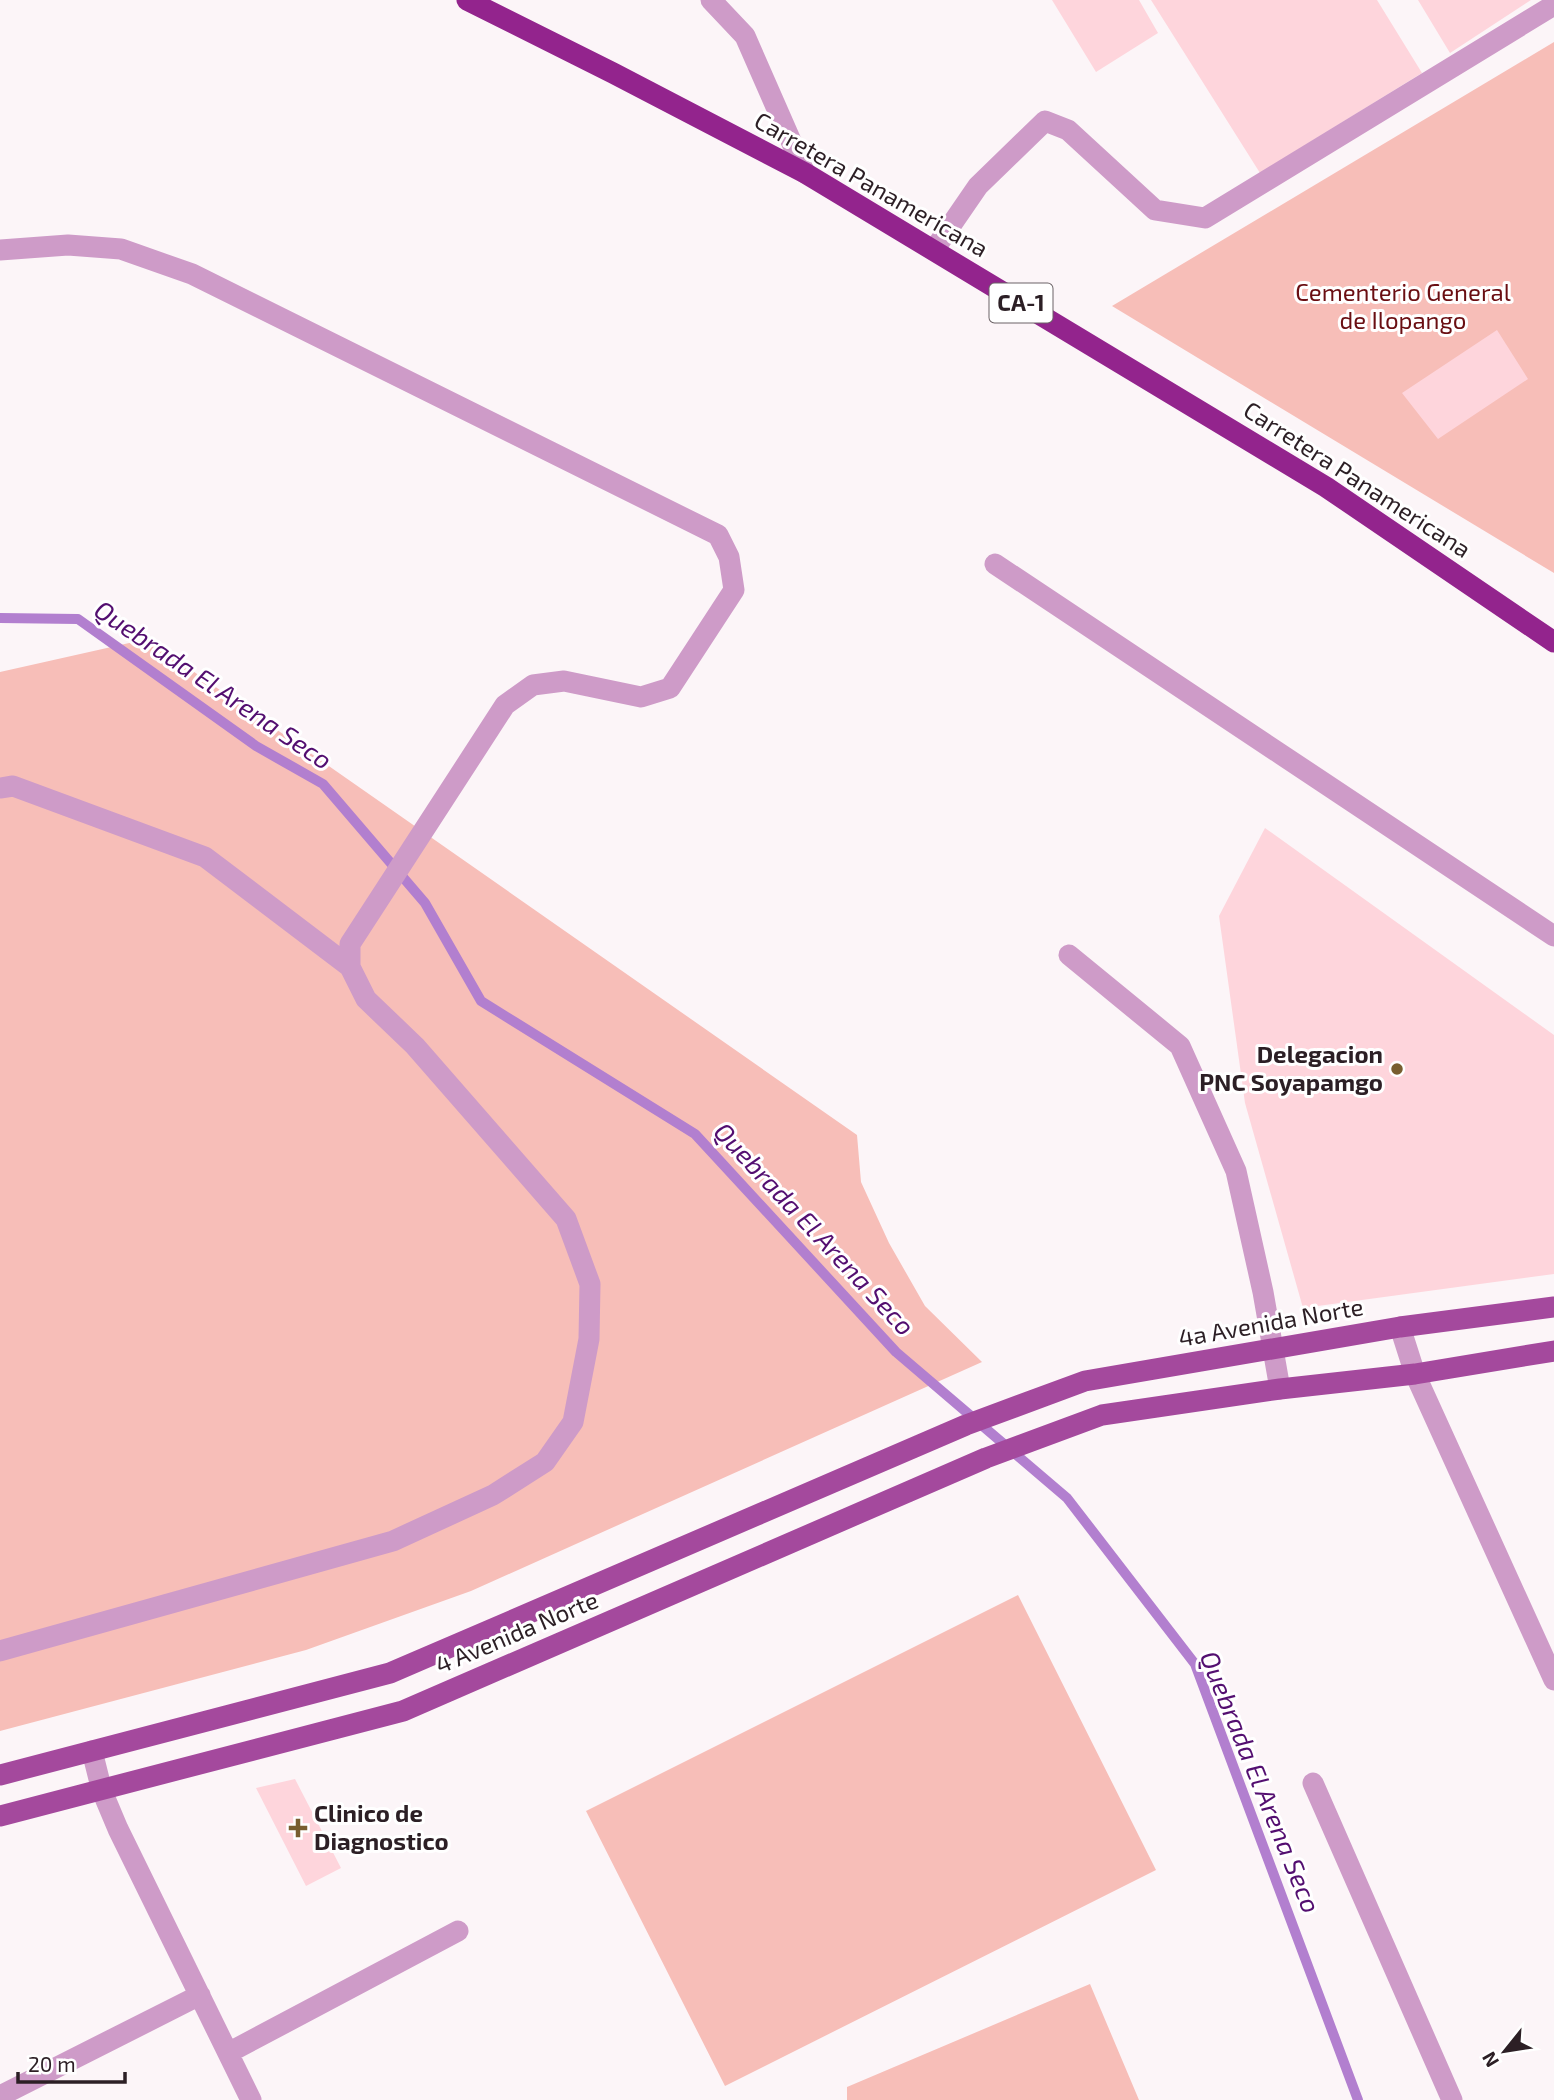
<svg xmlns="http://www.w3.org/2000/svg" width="1554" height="2100" viewBox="0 0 1554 2100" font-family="'Exo 2',sans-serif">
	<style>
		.green { fill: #f7beb8 }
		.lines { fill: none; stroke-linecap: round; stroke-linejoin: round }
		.stream { stroke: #b27fcf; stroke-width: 10 }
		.building { fill: #fed5dc }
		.minor { stroke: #ce9bc8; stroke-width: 21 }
		.major { stroke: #a4499d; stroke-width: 21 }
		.highway { stroke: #93248d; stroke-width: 21 }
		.poi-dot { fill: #785e2f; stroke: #fff; stroke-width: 2.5 }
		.labels { text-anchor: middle; stroke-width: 6; stroke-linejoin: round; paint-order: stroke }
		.shield { fill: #fff; stroke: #6b6266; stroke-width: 2 }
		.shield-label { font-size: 23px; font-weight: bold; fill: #2c1f25 }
		.street-label { font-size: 24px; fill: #2c1f25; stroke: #fff }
		.park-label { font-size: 24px; fill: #6a0e12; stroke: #fff }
		.poi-label { font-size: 24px; font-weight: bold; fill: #2c1f25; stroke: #fff; text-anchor: end }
		.water-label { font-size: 26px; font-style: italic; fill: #530e70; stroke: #fff }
	</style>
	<rect width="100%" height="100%" fill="#fcf5f8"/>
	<path class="green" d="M1554 42V573L1112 306Z
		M147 639 857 1135 861 1182 889 1243 925 1306 982 1362 471 1591 306 1650 0 1731V672Z
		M1018 1595 1156 1870 725 2086 586 1811Z
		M1090 1984 1139 2100H847V2087Z"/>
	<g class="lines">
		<path class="stream" d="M0 618 78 619 256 746 323 784 425 903 481 1001 695 1134 896 1352 1067 1498 1195 1664 1358 2100"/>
	</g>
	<path class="building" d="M1052 0H1139L1158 33 1096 72Z
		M1151 0H1377L1422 73 1260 173Z
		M1418 0H1531L1450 53Z
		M1497 330 1528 379 1438 439 1402 393Z
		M1265 828 1554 1035V1274L1303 1308 1245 1103 1219 916Z
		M295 1779 341 1868 306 1886 256 1788Z"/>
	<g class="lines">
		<path class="minor" d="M711 0 745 36 805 173
			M0 250 68 245 121 249 192 274 718 535 729 557 734 590 670 688 641 697 564 681 533 685 505 705 350 944V967
			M934 250 978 186 1045 121 1068 130 1155 210 1205 218 1554 5
			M995 564 1554 936
			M0 788 13 786 205 857 350 967 366 999 415 1046 566 1219 590 1284 589 1339 573 1422 545 1462 493 1495 393 1541 0 1651
			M1069 955 1180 1046 1236 1171 1263 1292 1280 1389
			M1400 1327 1415 1374 1554 1680
			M92 1751 102 1791 118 1829 251 2100
			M1313 1783 1452 2100
			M228 2053 458 1931
			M0 2096 200 1995"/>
		<path class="major" d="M0 1775 390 1673 966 1425 1085 1381 1400 1327 1554 1307
			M0 1816 403 1711 986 1458 1102 1415 1280 1389 1415 1374 1554 1351"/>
		<path class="highway" d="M467 0 613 73 805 173 1326 487 1554 642"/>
	</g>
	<g class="poi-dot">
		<circle cx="1397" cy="1069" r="7"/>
		<path d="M294.5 1817.5h7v7h7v7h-7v7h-7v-7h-7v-7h7z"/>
	</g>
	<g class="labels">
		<rect class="shield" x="989.5" y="283.5" width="63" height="39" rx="5"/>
		<g class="shield-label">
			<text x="1021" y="311">CA-1</text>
		</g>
		<g class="street-label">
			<text transform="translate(871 185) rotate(30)" y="8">Carretera Panamericana</text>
			<text transform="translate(1357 480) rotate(33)" y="8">Carretera Panamericana</text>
			<text transform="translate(1271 1323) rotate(-10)" y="8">4a Avenida Norte</text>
			<text transform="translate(517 1633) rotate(-23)" y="8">4 Avenida Norte</text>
		</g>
		<g class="park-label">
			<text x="1403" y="301">Cementerio General<tspan x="1403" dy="28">de Ilopango</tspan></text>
		</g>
		<g class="poi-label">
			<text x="1383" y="1063">Delegacion<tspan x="1383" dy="28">PNC Soyapamgo</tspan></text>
			<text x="314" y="1822" text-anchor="start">Clinico de<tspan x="314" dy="28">Diagnostico</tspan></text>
		</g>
		<g class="water-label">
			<text transform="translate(213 685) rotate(34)" y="9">Quebrada El Arena Seco</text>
			<text transform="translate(814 1229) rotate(47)" y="9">Quebrada El Arena Seco</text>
			<text transform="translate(1260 1782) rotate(68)" y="9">Quebrada El Arena Seco</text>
		</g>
	</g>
	<g transform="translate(1505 2051) rotate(240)" stroke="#ffffff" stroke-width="5" paint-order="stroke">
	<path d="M0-5L12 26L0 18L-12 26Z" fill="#2c1f25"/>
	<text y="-10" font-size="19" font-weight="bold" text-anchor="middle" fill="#2c1f25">N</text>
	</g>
	<path d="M18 2072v10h107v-10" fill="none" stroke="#2c1f25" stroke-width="3.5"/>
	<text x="28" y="2072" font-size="21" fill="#2c1f25" stroke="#ffffff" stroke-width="5" paint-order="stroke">20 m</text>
</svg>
